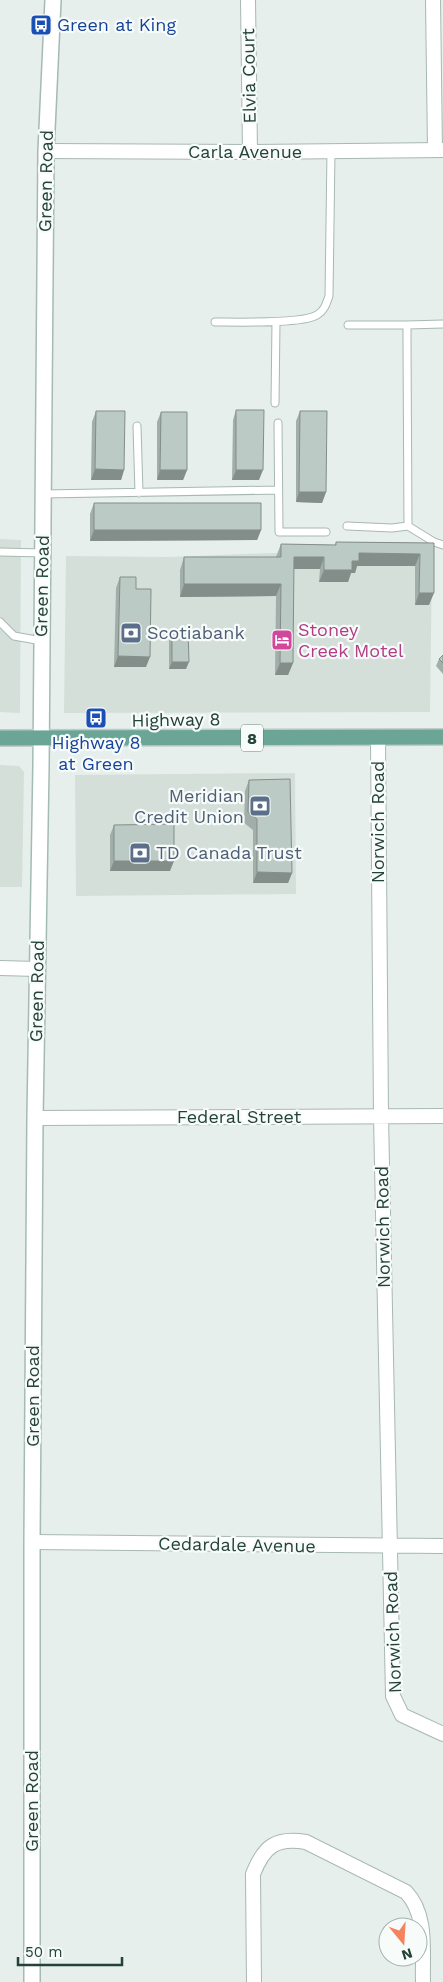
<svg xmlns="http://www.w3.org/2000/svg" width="443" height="1982" viewBox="0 0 443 1982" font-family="'Work Sans',sans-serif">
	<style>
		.built { fill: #d4dfda }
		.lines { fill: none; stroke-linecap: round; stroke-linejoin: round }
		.lane-casing { stroke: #a8b8b2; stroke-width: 9 }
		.street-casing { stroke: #a8b8b2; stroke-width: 16 }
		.secondary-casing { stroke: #a4bbb3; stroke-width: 18 }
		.primary-casing { stroke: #c2cac8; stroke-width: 18 }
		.lane { stroke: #fff; stroke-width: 7 }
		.street { stroke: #fff; stroke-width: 14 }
		.secondary { stroke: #fff; stroke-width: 15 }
		.primary { stroke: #6aa596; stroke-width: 15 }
		.wall { fill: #a1aea9 }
		.shaded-wall { fill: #838d89 }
		.building { fill: #bbcac4; stroke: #838d89 }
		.labels { text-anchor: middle; stroke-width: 4.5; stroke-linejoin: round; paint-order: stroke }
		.shield { fill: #f7fbf9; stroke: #637a73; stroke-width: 1 }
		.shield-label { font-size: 16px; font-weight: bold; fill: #24423a }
		.transit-label { font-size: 18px; fill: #164399; stroke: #f7fbf9; text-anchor: start }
		.street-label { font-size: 18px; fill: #24423a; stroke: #f7fbf9 }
		.hotel-label { font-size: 18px; fill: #b23c85; stroke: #f7fbf9; text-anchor: start }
		.service-label { font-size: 18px; fill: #4e5e75; stroke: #f7fbf9; text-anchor: start }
	</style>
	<rect width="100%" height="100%" fill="#e6efeb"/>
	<path class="built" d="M0 539 21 540 20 713 0 712Z
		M272 553 432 555 430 712 64 713 66 556 169 557Z
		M0 765 19 766 24 772 22 887H0Z
		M295 773 296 894 76 896 75 775Z"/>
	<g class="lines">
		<g class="lane-casing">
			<path id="lane" d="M215 322C235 322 303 324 317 315 325 310 326 304 329 296L331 151
				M443 324 407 325V343L408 526 434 542 443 545
				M348 325H407
				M275 403 276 322
				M278 423 279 532H326
				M137 426 139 493
				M43 494 278 490
				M347 526 392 528 408 526
				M0 552 43 553
				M0 622 14 636 42 641"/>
		</g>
		<g class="street-casing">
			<path id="street" d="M248 0 250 152
				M433 0 435 150
				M46 151 250 152 443 150
				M378 737 381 1116 393 1696 402 1715 443 1734
				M0 968 37 969
				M35 1118 443 1116
				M32 1542 443 1546
				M254 1982 253 1874C264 1846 276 1837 306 1842L406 1892C428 1915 422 1952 423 1982"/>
		</g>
		<g class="secondary-casing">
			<path id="secondary" d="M32 1982V1542L35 1118 41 766 46 151 53 0"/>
		</g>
		<g class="primary-casing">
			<path id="primary" d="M0 738 443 737"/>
		</g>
		<use href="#lane" class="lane"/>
		<use href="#street" class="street"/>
		<use href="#secondary" class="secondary"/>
		<use href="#primary" class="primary"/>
	</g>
	<path class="wall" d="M236 410 259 480H232L233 420Z
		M96 411 124 470 121 480H91L92 422Z
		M300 411 326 492 322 503 296 502V421Z
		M161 412 187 470 183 480H157V422Z
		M94 503 261 530 257 540 90 541V514Z
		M336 542 434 543 429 605H415V566H357L355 573H351L348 582H319L320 569H293V663L288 675H275L276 596 180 597V570L184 557H276L281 544 335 545Z
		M120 577 136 589 146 667H114L116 588Z
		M172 629 186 669H169V636Z
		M443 655V674L436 666 439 659Z
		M249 780 292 873 288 883H253V830L244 823 245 791Z
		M114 825 170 871H110V835Z"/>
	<path class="shaded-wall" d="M95 469 124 470 121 480H91Z
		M160 470H187L183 480H157Z
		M236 470H263L259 480H232Z
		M299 492H326L322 503 296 502Z
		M94 530H261L257 540 90 541Z
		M359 553 420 554 415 566H357L355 573H351L348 582H319L324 570 352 561Z
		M294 557H324L320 569H289Z
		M184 584H281L276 596 180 597Z
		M419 593H434L429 605H415Z
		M118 656 150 657 146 667H114Z
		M172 662H189L186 669H169Z
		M280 663H293L288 675H275Z
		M114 861H174L170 871H110Z
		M257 872 292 873 288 883H253Z"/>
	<path class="building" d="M236 410H264L263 470H236Z
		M96 411H125L124 470 95 469Z
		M300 411H327L326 492H299Z
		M161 412H187V470H160Z
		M94 503H261V530H94Z
		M336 542 434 543V593H419L420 554 359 553V561H352V570H324V557H294L293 663H280L281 584H184V557H281V544L336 545Z
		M120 577H136V589H151L150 657 118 656Z
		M172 629H188L189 662H172Z
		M443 655V663L439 659Z
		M290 779 292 873 257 872V819L248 812 249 780Z
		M174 824V861H114V825Z"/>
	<defs>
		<g id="bus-square" transform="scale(1.125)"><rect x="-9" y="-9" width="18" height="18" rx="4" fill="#1a4fb4" stroke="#f7fbf9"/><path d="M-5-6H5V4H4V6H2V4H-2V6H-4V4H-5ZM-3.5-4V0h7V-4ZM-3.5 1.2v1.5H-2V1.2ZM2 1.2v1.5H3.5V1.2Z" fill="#fff"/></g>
		<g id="bank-square" transform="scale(1.125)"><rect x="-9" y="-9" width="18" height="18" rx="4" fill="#5c6f8a" stroke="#f7fbf9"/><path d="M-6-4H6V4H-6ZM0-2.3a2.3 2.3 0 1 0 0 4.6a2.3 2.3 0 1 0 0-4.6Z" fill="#fff"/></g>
		<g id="hotel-square" transform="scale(1.125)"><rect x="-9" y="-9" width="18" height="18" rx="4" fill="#d1479c" stroke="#f7fbf9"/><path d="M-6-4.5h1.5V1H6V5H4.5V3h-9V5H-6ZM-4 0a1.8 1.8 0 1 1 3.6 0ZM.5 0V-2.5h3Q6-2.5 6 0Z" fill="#fff"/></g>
	</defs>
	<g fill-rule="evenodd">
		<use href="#bus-square" x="41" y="25"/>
		<use href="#bank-square" x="131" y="633"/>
		<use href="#hotel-square" x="282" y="640"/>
		<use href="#bus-square" x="96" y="718"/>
		<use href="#bank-square" x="260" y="806"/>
		<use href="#bank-square" x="140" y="853"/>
	</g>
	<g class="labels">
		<rect class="shield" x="241" y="724.5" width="22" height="27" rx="4"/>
		<g class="shield-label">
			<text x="252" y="744">8</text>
		</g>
		<g class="transit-label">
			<text x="57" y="31">Green at King</text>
			<text x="96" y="749" text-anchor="middle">Highway 8<tspan x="96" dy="21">at Green</tspan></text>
		</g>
		<g class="street-label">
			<text transform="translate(249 76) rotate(-91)" y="6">Elvia Court</text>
			<text x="245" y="158">Carla Avenue</text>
			<text transform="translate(46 181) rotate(-89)" y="6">Green Road</text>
			<text transform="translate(42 586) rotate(-89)" y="6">Green Road</text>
			<text transform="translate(176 720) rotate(-1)" y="6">Highway 8</text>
			<text transform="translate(378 822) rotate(-90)" y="6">Norwich Road</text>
			<text transform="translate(37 991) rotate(-89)" y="6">Green Road</text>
			<text x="239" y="1123">Federal Street</text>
			<text transform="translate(383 1227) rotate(-91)" y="6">Norwich Road</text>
			<text transform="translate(33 1396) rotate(-90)" y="6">Green Road</text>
			<text transform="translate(237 1545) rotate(1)" y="6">Cedardale Avenue</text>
			<text transform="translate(393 1632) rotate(-92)" y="6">Norwich Road</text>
			<text transform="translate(32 1801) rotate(-90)" y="6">Green Road</text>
		</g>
		<g class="hotel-label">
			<text x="298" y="636">Stoney<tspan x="298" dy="21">Creek Motel</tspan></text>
		</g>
		<g class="service-label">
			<text x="147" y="639">Scotiabank</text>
			<text x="244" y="802" text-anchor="end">Meridian<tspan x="244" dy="21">Credit Union</tspan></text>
			<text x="156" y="859">TD Canada Trust</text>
		</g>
	</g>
	<g transform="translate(403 1942) rotate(162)"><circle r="24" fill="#f7fbf9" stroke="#a3b1ad"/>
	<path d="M0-4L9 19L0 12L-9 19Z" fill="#f4845f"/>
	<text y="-8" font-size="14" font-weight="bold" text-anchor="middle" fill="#24423a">N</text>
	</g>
	<path d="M18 1957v8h104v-8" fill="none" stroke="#24423a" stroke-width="2.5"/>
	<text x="25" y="1957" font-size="15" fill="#24423a" stroke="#f7fbf9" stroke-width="4" paint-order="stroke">50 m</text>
</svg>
